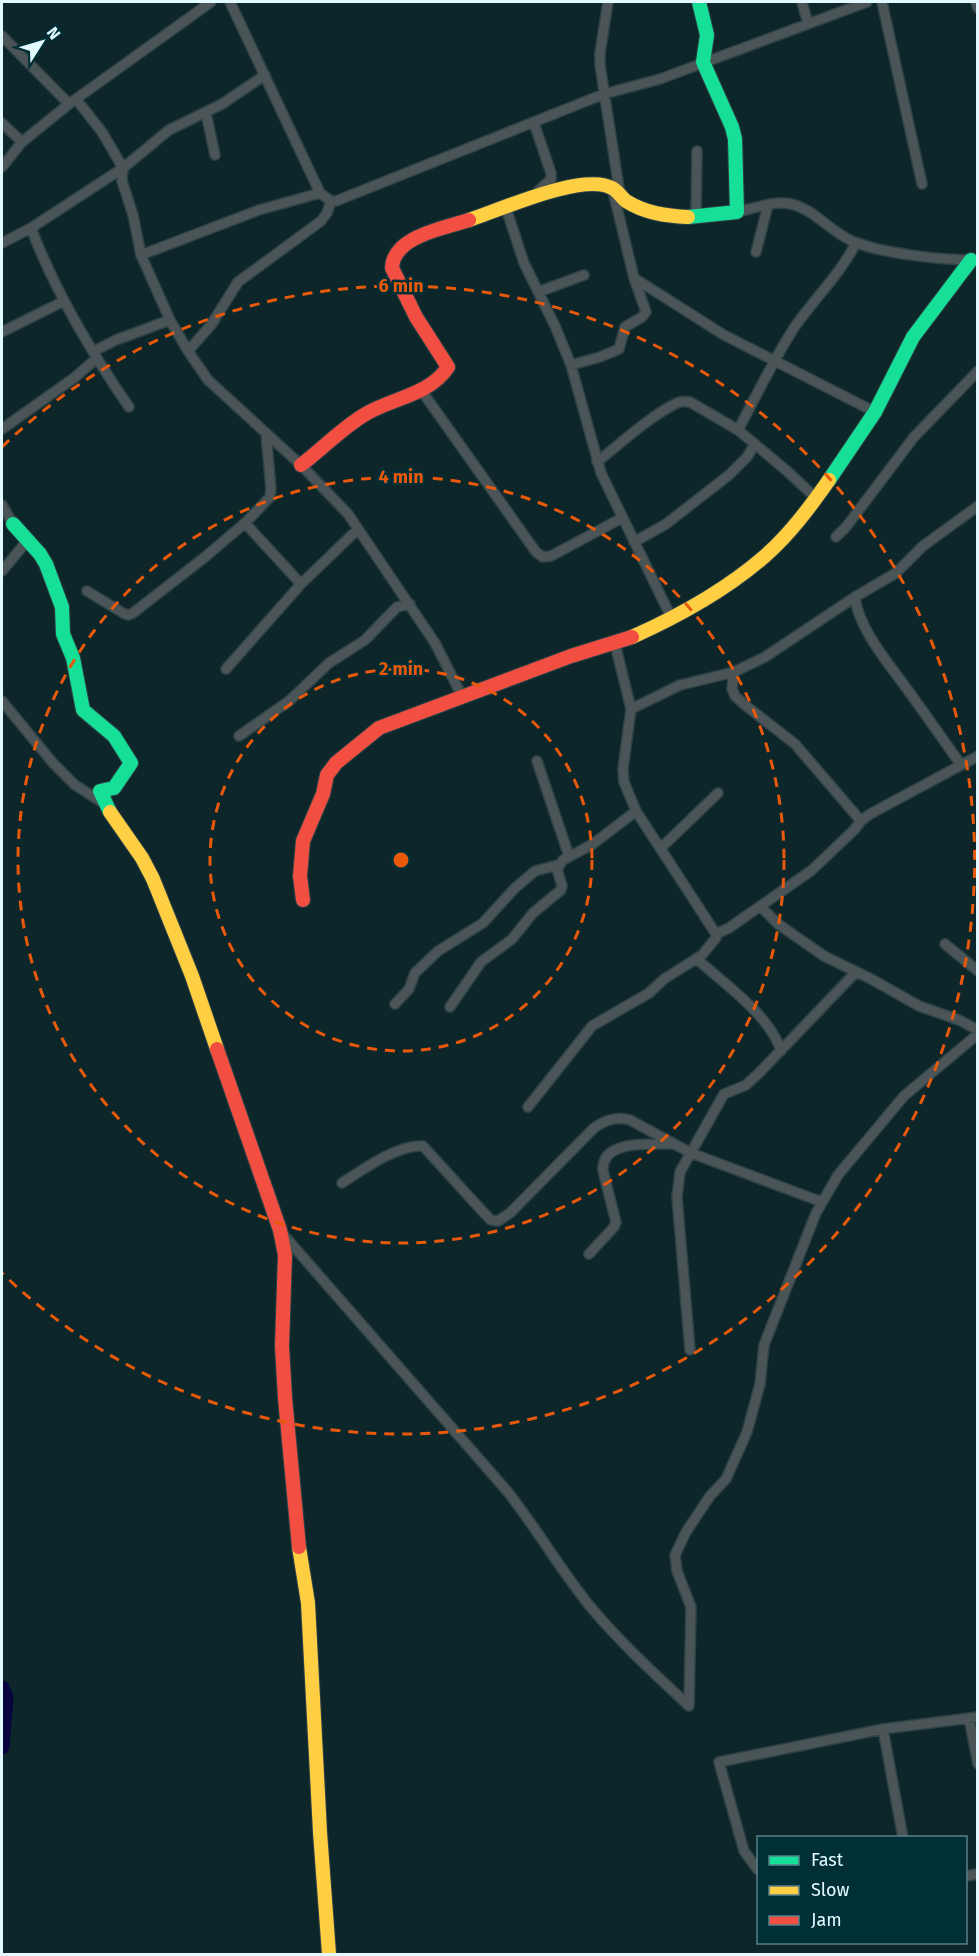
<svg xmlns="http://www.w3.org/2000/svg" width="979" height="1956" viewBox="0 0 979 1956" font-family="'Fira Sans',sans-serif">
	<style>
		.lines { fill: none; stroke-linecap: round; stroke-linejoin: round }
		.river { stroke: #080440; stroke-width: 15 }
		.street-casing { stroke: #2d4245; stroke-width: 12 }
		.fast-casing { stroke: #2d4245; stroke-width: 16 }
		.slow-casing { stroke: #2d4245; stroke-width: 16 }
		.jam-casing { stroke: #2d4245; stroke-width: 16 }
		.street { stroke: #4b5557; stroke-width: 9 }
		.fast { stroke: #16e098; stroke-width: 14 }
		.slow { stroke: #ffcf43; stroke-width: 14 }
		.jam { stroke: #f24e42; stroke-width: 14 }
		.ring { fill: none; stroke: #e8590c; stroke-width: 3; stroke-dasharray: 10 8 }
		.centre { fill: #e8590c; stroke: #002f37; stroke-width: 3 }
		.ring-label { font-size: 18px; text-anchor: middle; font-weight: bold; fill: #e8590c; stroke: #002f37; stroke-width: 5; stroke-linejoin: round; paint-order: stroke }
	</style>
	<rect width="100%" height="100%" fill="#0d262a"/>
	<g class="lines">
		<path class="river" d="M2 1688 6 1697 2 1747"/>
		<g class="street-casing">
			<path id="street" d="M230 2 320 193 331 201H336L604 94 660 79 867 2
				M608 2 600 53V65L620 195
				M802 2 808 24
				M882 2 922 184
				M976 2 978 8
				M2 36 69 104
				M76 99 102 132 123 168 122 181 133 215 141 255 170 320 188 351 208 380 301 465 348 514 435 643 463 698
				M206 113 215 155
				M2 123 22 142
				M2 167 22 142 69 104 211 2
				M534 195 551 179V173L534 123
				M506 208 524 263 555 326 571 365 601 473 672 619
				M737 212C776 203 789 194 822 221 833 229 844 239 857 243 887 254 942 260 975 260
				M696 216 697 151
				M31 228 123 168 169 130 222 104 265 75
				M2 243 31 228C55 291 91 352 129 407
				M756 252 768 205
				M141 255 259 210 320 193
				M634 278 724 335 875 412
				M538 292 584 275
				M2 332 64 301
				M94 351 116 340 170 320
				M188 351 211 325 238 282 321 221 327 213 331 201
				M571 365 600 357 619 349 625 327 642 317 646 312 634 278 613 191
				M421 390 536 552 543 557 551 556 622 518
				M2 429 74 378 97 358
				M738 430C757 395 774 358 796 325 816 297 840 274 856 243
				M597 462C621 443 650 416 677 403 681 401 685 401 690 402L738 430 787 471 816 498
				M2 505 13 524
				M245 523 301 584
				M836 537 846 527 914 437 978 371
				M634 542 666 524 729 475 747 457 755 444
				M2 571 28 540
				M87 591 123 613 128 615 133 613 205 557 245 523 270 497 271 489 266 434
				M855 597C858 628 889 664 907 689 925 714 943 739 961 765
				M226 669 301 584 358 529
				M734 672 732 689 735 696 745 705 795 744 861 821
				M2 701 53 763 75 785 105 804
				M631 709 680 685 734 672 765 657 855 597 896 573 923 546 978 506
				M239 736 289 701 329 663 365 640 397 607 410 604
				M537 761 569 856
				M661 848 718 793
				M760 906 778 924 824 956 873 980 919 1006 959 1020 978 1030
				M716 934 729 928 812 870 854 830 861 821 870 814 978 756
				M945 944 978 971
				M697 959C724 984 770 1015 781 1051
				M395 1004 409 989 415 973 438 951 483 923 515 888 535 871 558 865
				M450 1007 481 962 512 939 533 913 561 890 562 886 557 869 563 860 593 844 636 811 624 782 623 769 631 709 615 644
				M528 1107 592 1026 649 993 664 979 702 955 716 938V934L636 811
				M342 1183C362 1170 398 1144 423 1146L484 1213 491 1220 498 1221 510 1213 594 1128C605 1120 616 1116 630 1120L691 1153 822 1202
				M281 1232 507 1491C538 1530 562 1573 594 1611 623 1645 657 1676 689 1706
				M589 1254 614 1227 616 1222 603 1171C601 1138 653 1145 674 1144
				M690 1350 677 1197 680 1172 724 1094 746 1085 760 1072 856 972
				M689 1706 691 1607 677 1571 675 1555 686 1532 710 1496 726 1479 747 1432 760 1384 764 1345 816 1213 838 1175 904 1096 978 1034
				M969 1718 978 1764
				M883 1729 903 1838
				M758 1870 744 1851 719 1762 883 1729 978 1717
				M966 1876 978 1874"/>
		</g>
		<g class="fast-casing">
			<path id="fast" d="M688 217 737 212 735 139 732 127 703 62 707 35 699 2
				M829 480 875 412 913 337 971 260
				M13 524 40 554 46 564 62 607 63 634 73 658 83 710 114 736 131 763 114 788 100 791 110 812"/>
		</g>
		<g class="slow-casing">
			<path id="slow" d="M469 220C500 210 583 172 612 188 618 191 621 197 626 201 645 213 666 216 688 217
				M632 637C679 616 726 590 765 556 790 534 810 507 829 480
				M110 812 142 858 153 879 192 976 217 1049
				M299 1547 308 1603 320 1832 329 1954"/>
		</g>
		<g class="jam-casing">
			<path id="jam" d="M301 465C322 449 341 429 364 415 391 398 429 396 448 367L416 317 392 268C393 236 445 228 469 220
				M303 900 300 876 303 841 323 794 327 775 336 763 379 728 571 656 632 637
				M217 1049 280 1230 285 1255 282 1346 285 1398 299 1547"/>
		</g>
		<use href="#street" class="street"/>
		<use href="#fast" class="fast"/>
		<use href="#slow" class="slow"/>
		<use href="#jam" class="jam"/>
	</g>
	<g class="ring">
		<circle cx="401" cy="860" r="191"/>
		<circle cx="401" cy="860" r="383"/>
		<path d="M2 447A574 574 0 1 1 2 1273"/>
	</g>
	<circle cx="401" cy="860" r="9" class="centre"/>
	<g class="ring-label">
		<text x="401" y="292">6 min</text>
		<text x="401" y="483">4 min</text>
		<text x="401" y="675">2 min</text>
	</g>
	<rect width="979" height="1956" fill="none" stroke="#e2fafe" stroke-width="6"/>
	<rect x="757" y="1836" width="210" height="108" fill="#002f37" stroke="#5a8087" stroke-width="1.5"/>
	<rect x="769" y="1856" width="30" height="9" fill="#16e098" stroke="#5a8087" stroke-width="1.5"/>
	<text x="811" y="1866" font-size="18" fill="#e2fafe">Fast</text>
	<rect x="769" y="1886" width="30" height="9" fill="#ffcf43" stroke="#5a8087" stroke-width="1.5"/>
	<text x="811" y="1896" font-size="18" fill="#e2fafe">Slow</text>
	<rect x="769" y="1916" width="30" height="9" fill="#f24e42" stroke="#5a8087" stroke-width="1.5"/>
	<text x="811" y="1926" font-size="18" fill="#e2fafe">Jam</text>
	<g transform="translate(42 42) rotate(53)" stroke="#002f37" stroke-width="4.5" paint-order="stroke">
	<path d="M0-4.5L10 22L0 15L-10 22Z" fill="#e2fafe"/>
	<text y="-9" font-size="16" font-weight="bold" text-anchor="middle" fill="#e2fafe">N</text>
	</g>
</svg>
